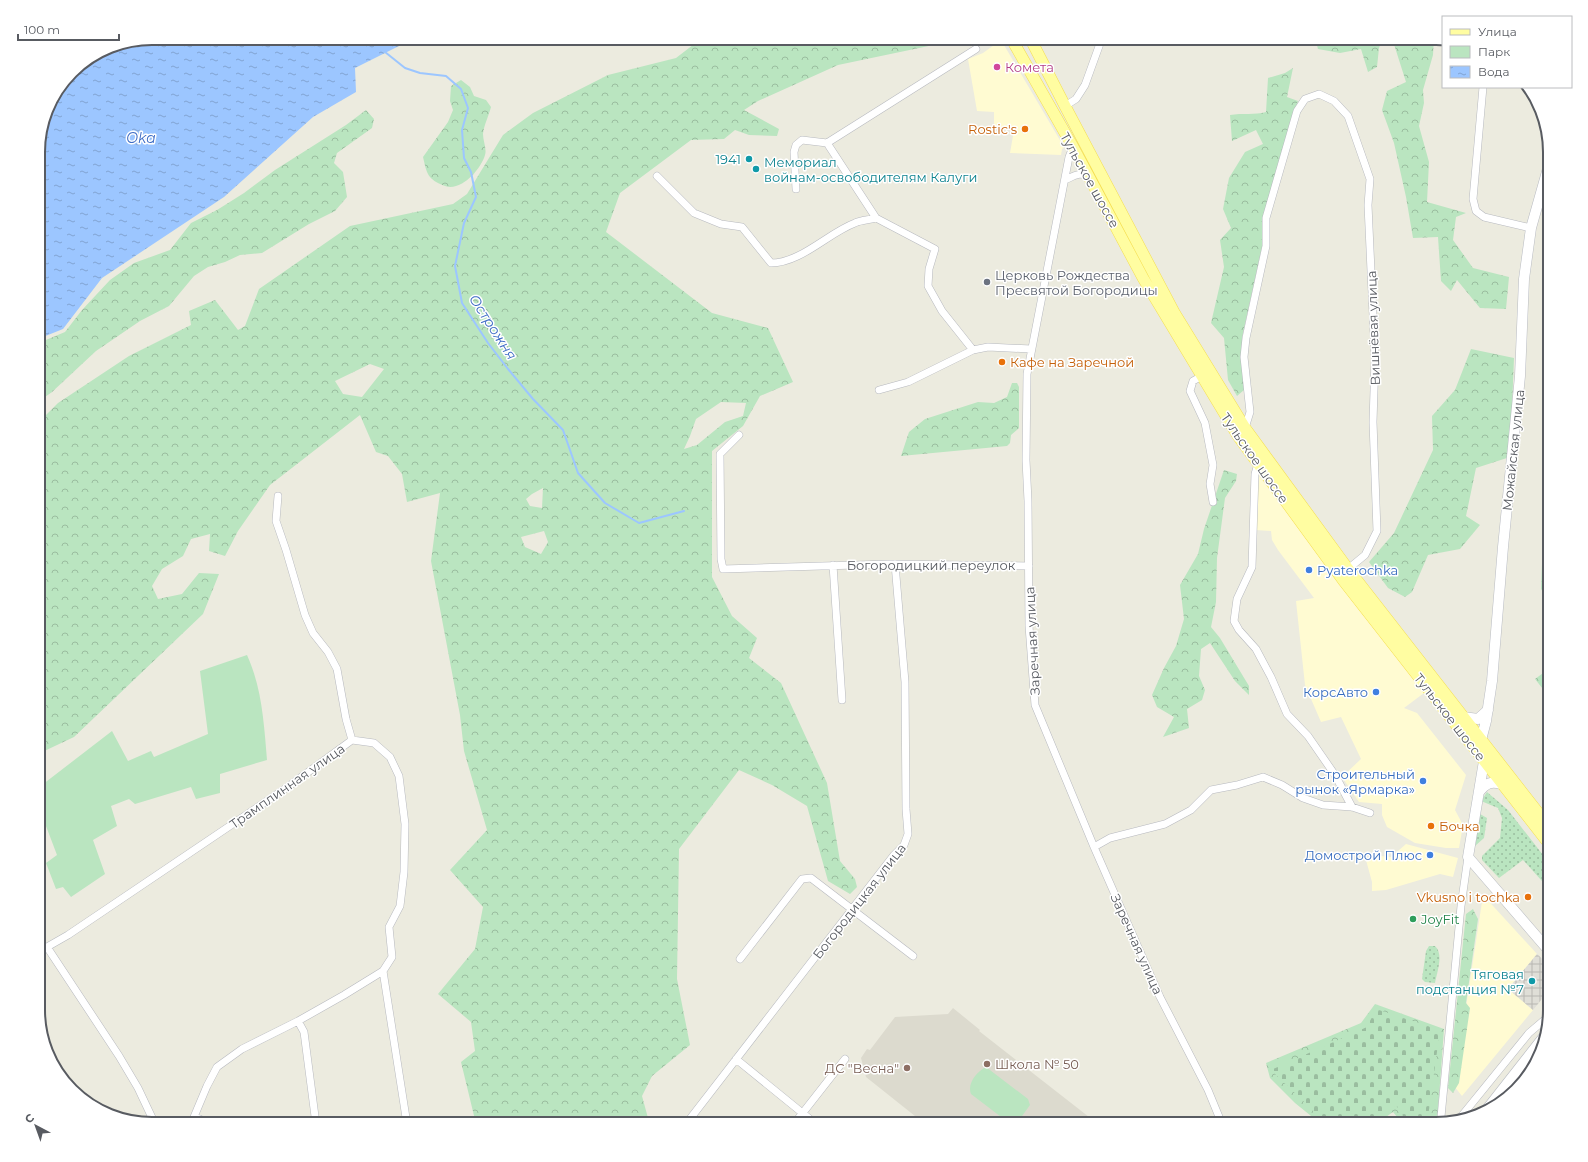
<svg xmlns="http://www.w3.org/2000/svg" width="1588" height="1162" viewBox="0 0 1588 1162" font-family="Montserrat,sans-serif">
	<style>
		.commercial { fill: #fffbd2 }
		.industrial { fill: url(#industrial-grid) }
		.education { fill: #dcdace }
		.grass { fill: url(#grass-dots) }
		.forest { fill: url(#forest-crowns); fill-rule: evenodd }
		.cemetery { fill: url(#cemetery-stones) }
		.green { fill: #bae5c0 }
		.water { fill: url(#water-ripples) }
		.lines { fill: none; stroke-linecap: round; stroke-linejoin: round }
		.stream { stroke: #9cc6ff; stroke-width: 2 }
		.street-casing { stroke: #b7b9bf; stroke-width: 8 }
		.secondary-casing { stroke: #b8bbc2; stroke-width: 11 }
		.primary-casing { stroke: #f5de50; stroke-width: 12 }
		.street { stroke: #fff; stroke-width: 7 }
		.secondary { stroke: #fff; stroke-width: 10 }
		.primary { stroke: #fffda1; stroke-width: 11 }
		.hotel-dot { fill: #d1479c; stroke: #fff; stroke-width: 1.5 }
		.food-dot { fill: #e8710a; stroke: #fff; stroke-width: 1.5 }
		.culture-dot { fill: #0f9aa8; stroke: #fff; stroke-width: 1.5 }
		.worship-dot { fill: #6b7280; stroke: #fff; stroke-width: 1.5 }
		.shop-dot { fill: #3f7fe0; stroke: #fff; stroke-width: 1.5 }
		.leisure-dot { fill: #2e9e5b; stroke: #fff; stroke-width: 1.5 }
		.education-dot { fill: #8d6e63; stroke: #fff; stroke-width: 1.5 }
		.labels { text-anchor: middle; stroke-width: 3; stroke-linejoin: round; paint-order: stroke }
		.hotel-label { font-size: 13px; fill: #b23c85; stroke: #fff; text-anchor: start }
		.food-label { font-size: 13px; fill: #c56008; stroke: #fff; text-anchor: end }
		.culture-label { font-size: 13px; fill: #0d838f; stroke: #fff; text-anchor: end }
		.street-label { font-size: 13px; fill: #585b61; stroke: #fff }
		.worship-label { font-size: 13px; fill: #5b616d; stroke: #fff; text-anchor: start }
		.shop-label { font-size: 13px; fill: #366cbe; stroke: #fff; text-anchor: end }
		.leisure-label { font-size: 13px; fill: #27864d; stroke: #fff; text-anchor: start }
		.education-label { font-size: 13px; fill: #785e54; stroke: #fff; text-anchor: start }
		.water-label { font-size: 14px; font-style: italic; fill: #3d6cc5; stroke: #fff }
		.rim { fill: none; stroke: #585b61; stroke-width: 2 }
	</style>
	<defs>
		<pattern id="industrial-grid" width="8" height="8" patternUnits="userSpaceOnUse"><rect width="8" height="8" fill="#dfded7"/><path d="M0 4h8M4 0v8" fill="none" stroke="#b8b7b2"/></pattern>
		<pattern id="grass-dots" width="8" height="8" patternUnits="userSpaceOnUse"><rect width="8" height="8" fill="#bae5c0"/><path d="M2 2h.1M6 6h.1" fill="none" stroke="#9abd9f" stroke-width="1.8" stroke-linecap="round"/></pattern>
		<pattern id="forest-crowns" width="20" height="18" patternUnits="userSpaceOnUse"><rect width="20" height="18" fill="#bae5c0"/><path d="M2 6a3 3 0 1 1 6 0M12 15a3 3 0 1 1 6 0" fill="none" stroke="#9abd9f"/></pattern>
		<pattern id="cemetery-stones" width="16" height="16" patternUnits="userSpaceOnUse"><rect width="16" height="16" fill="#bae5c0"/><path d="M2 7V4a2 2 0 0 1 4 0v3zM10 15v-3a2 2 0 0 1 4 0v3z" fill="#9abd9f"/></pattern>
		<pattern id="water-ripples" width="26" height="14" patternUnits="userSpaceOnUse"><rect width="26" height="14" fill="#9cc6ff"/><path d="M2 4q2-2 4 0t4 0M15 11q2-2 4 0t4 0" fill="none" stroke="#82a4d2"/></pattern>
	</defs>
	<rect width="100%" height="100%" fill="#ecebdf"/>
	<path class="commercial" d="M1001 40 1064 147 1062 149 1061 155 1010 153 1014 130 994 128V112L977 111 968 59 983 53Z
		M1256 472 1424 693 1404 708 1417 713 1466 775 1455 810 1463 825 1459 848H1446L1415 843 1387 827 1382 815V804L1359 802 1342 777 1361 759 1341 717 1321 722 1305 685 1296 601 1314 598 1278 550 1272 540 1271 531 1255 530Z
		M1406 844 1458 858 1453 877 1440 874 1386 890 1372 891V882L1366 860 1380 856 1391 857Z
		M1483 895 1537 954 1508 989 1533 1010 1462 1096 1454 1086Z"/>
	<path class="industrial" d="M1537 954 1550 966V989L1533 1010 1508 989Z"/>
	<path class="education" d="M953 1008 980 1030 979 1031 1098 1124H925L866 1077 861 1058 867 1049 870 1050 895 1017 948 1014Z"/>
	<path class="grass" d="M1487 792 1508 810 1550 864V890L1523 860 1499 878 1482 860V856L1500 838 1502 818 1498 808 1481 801Z
		M1480 814 1487 818 1484 838 1475 846Z
		M1429 946H1435C1444 954 1437 972 1435 983L1425 982 1422 979 1426 951Z"/>
	<path class="forest" d="M702 38H944L943 43 838 65 758 101 744 110 779 129 777 136 749 135 735 130 724 139 691 140 620 193 606 232 712 313 768 328 793 382 760 396 743 426 712 451V577L732 616 757 638 749 658 781 683 827 783 840 861 855 879 857 887 850 894 828 881 807 806 772 785 739 770 679 849 677 979 690 1045 652 1076 642 1096 648 1118 644 1124H476L461 1062 475 1051 471 1022 438 994 475 949 483 907 450 870 487 830 464 751 460 715 431 561 440 493 407 502 402 474 388 456 376 452 360 415 270 485 238 531 225 556 209 551 210 534 191 539 183 556 162 569 152 586 158 599 182 594 199 573 219 574 203 614 74 737 38 754V423L58 403 129 356 191 325 189 311 215 300 238 330 245 326 259 289 350 226 453 204 467 194 503 135 533 113 608 75 676 58ZM370 364 384 369 362 397 343 394 335 381ZM721 402 746 403 743 416 725 422 697 445 684 449 690 436 696 419ZM543 488 542 508 530 506 526 499 532 494ZM544 531 548 542 541 554 525 547 521 537Z
		M1315 38H1338L1340 40 1354 38H1383L1379 48 1377 67 1368 72 1361 49 1340 53 1318 49Z
		M1392 38H1434L1433 55 1423 90 1424 103 1419 126 1429 162 1427 202 1466 213 1456 217 1453 240 1473 268 1509 277 1506 309 1480 308 1457 280 1451 291 1441 281 1438 237 1413 238 1406 197 1394 143 1382 110 1387 91 1406 82Z
		M1293 68 1287 97 1298 101 1263 216 1262 247 1242 338 1244 390 1237 396 1228 380 1224 338 1211 323 1224 267 1220 240 1231 228 1223 209 1229 178 1245 152 1263 144 1256 130 1232 141 1230 115C1242 113 1255 115 1266 112L1268 78 1285 73Z
		M461 80 470 87 474 96 486 100 491 107C489 115 484 125 483 134 483 141 487 149 485 155 481 169 461 192 445 186 427 179 427 174 423 157L448 122 453 110 450 101 451 86Z
		M366 110 374 119 372 128 337 153 334 163 343 172 347 197 335 211 309 224 262 253 240 255 225 262 208 267 194 276 169 306 140 321 96 351 52 392 38 402V346L41 342 65 332 82 310 110 280 134 263 170 250 191 223 217 210 244 193 275 170 346 125Z
		M1471 349 1514 358 1510 457 1476 468 1466 516 1480 525 1460 549 1428 555 1412 592 1405 597 1388 588 1369 562 1394 533 1433 450 1432 416 1455 390Z
		M1012 383H1017L1019 387V428L1011 435 1010 443 1007 446 901 456 909 432 925 419 978 402 994 403 1007 397Z
		M1224 470 1237 474 1236 481 1225 498 1217 558 1216 602 1211 627 1220 638 1249 686V695L1235 681 1210 643 1201 649 1199 676 1205 690 1202 700 1187 709 1189 728 1163 737 1174 717 1157 707 1152 695 1164 668 1176 646 1184 619 1180 585 1198 554 1204 529Z
		M1550 508V603L1541 589 1544 512Z
		M1550 668V698L1535 679Z
		M1473 909 1478 919 1466 1003 1470 1008 1459 1083 1453 1093 1448 1088 1466 914Z
		M1375 1004 1444 1029 1437 1124H1403L1393 1112 1376 1124H1321L1295 1103 1270 1078 1266 1063 1361 1023Z"/>
	<path class="cemetery" d="M1376 1009 1440 1030 1427 1124H1408L1396 1105 1366 1124H1327L1271 1070 1367 1027Z"/>
	<path class="green" d="M247 655C262 688 264 724 267 760L220 774V793L196 799 191 787 135 804 129 799 111 806 117 826 93 840 105 874 71 897 63 887 56 889 46 863 57 855 38 805V788L112 731 128 761 151 751 154 757 208 734 200 671Z
		M986 1067 1028 1099 1030 1105 1017 1123H1009L971 1094C967 1084 976 1072 986 1067Z"/>
	<path class="water" d="M152 38H415L355 68 356 92 313 117 224 197 102 278 63 329 38 339V145L47 108 72 71 109 47Z"/>
	<g class="lines">
		<path class="stream" d="M385 52 405 68 420 73 446 76 461 89 468 108 462 130 464 158 471 172 476 197 464 223 455 266 462 303 488 343 508 369 533 399 563 430 578 473 605 503 639 523 684 511"/>
		<g class="street-casing">
			<path id="street" d="M1483 87 1473 199 1476 211 1484 217 1531 228
				M1065 106 1076 99 1085 85 1102 38
				M827 143 976 49
				M1073 147 1069 157 1027 374 1026 460 1028 501 1029 626 1035 705 1094 847 1160 997 1208 1090 1222 1124
				M657 176 694 213 721 224 742 227 771 263C801 263 828 233 855 223 861 220 870 220 876 218L827 143 802 140 796 145 794 152 796 189
				M1065 180C1074 176 1081 171 1089 177
				M876 218 935 249 929 269 928 286 942 311 973 350
				M1202 376 1193 381 1190 391 1205 423 1213 465 1210 484 1213 502
				M879 390 908 382 973 350 988 347 1031 349
				M1245 428 1250 412 1244 357 1246 338 1266 246V218L1297 111 1305 99 1319 94 1334 101 1348 116 1370 179 1368 205 1375 359 1373 422 1377 531 1365 555 1348 569
				M739 435 720 454 721 559 723 569 890 564 1029 566
				M1258 464 1255 474 1252 567 1237 599 1234 621 1239 630 1256 649 1271 677 1287 714 1308 736 1335 775 1352 807
				M278 496 276 521 286 550 305 615 313 633 328 652 337 669 346 719 352 740
				M833 565 842 700
				M1094 847 1110 838 1165 824 1191 810 1211 790 1237 785 1263 777 1282 785 1303 798 1323 805 1352 807 1370 813
				M47 947 119 1056 138 1088 155 1124
				M38 949 47 947 68 935 289 786 352 740 374 743 390 757 399 776 405 824 404 872 400 906 389 927 392 957 383 971 344 995 298 1021 242 1049 217 1067 207 1086 191 1124
				M740 959 802 879 811 878 913 956
				M383 971 407 1124
				M298 1021 304 1032 316 1124
				M736 1059 816 1124
				M194 1117 200 1119 204 1124
				M1460 1118 1529 1033 1549 1016
				M1445 1122 1441 1117 1461 906 1468 857
				M686 1124 894 855 904 845 908 834 906 809 905 682 895 564
				M794 1124 845 1059"/>
		</g>
		<g class="secondary-casing">
			<path id="secondary" d="M1463 717 1478 719 1488 710
				M1481 740 1486 721 1492 681 1503 547 1520 376 1524 279 1531 228 1550 161
				M1484 761 1468 857 1550 952
				M1479 792C1486 783 1491 781 1501 784
				M1484 1113 1546 1034"/>
		</g>
		<g class="primary-casing">
			<path id="primary" d="M1011 38 1073 147 1143 278 1238 436 1343 580 1550 845
				M1030 38 1065 106 1175 314 1245 428 1348 569 1550 828"/>
		</g>
		<use href="#street" class="street"/>
		<use href="#secondary" class="secondary"/>
		<use href="#primary" class="primary"/>
	</g>
	<circle class="hotel-dot" cx="997" cy="67" r="4"/>
	<g class="food-dot">
		<circle cx="1025" cy="129" r="4"/>
		<circle cx="1002" cy="362" r="4"/>
		<circle cx="1431" cy="826" r="4"/>
		<circle cx="1528" cy="897" r="4"/>
	</g>
	<g class="culture-dot">
		<circle cx="749" cy="159" r="4"/>
		<circle cx="756" cy="169" r="4"/>
		<circle cx="1532" cy="981" r="4"/>
	</g>
	<circle class="worship-dot" cx="987" cy="282" r="4"/>
	<g class="shop-dot">
		<circle cx="1309" cy="570" r="4"/>
		<circle cx="1376" cy="692" r="4"/>
		<circle cx="1423" cy="781" r="4"/>
		<circle cx="1430" cy="855" r="4"/>
	</g>
	<circle class="leisure-dot" cx="1413" cy="919" r="4"/>
	<g class="education-dot">
		<circle cx="987" cy="1064" r="4"/>
		<circle cx="907" cy="1068" r="4"/>
	</g>
	<g class="labels">
		<g class="hotel-label">
			<text x="1005" y="72">Комета</text>
		</g>
		<g class="food-label">
			<text x="1017" y="134">Rostic's</text>
			<text x="1010" y="367" text-anchor="start">Кафе на Заречной</text>
			<text x="1439" y="831" text-anchor="start">Бочка</text>
			<text x="1520" y="902">Vkusno i tochka</text>
		</g>
		<g class="culture-label">
			<text x="741" y="164">1941</text>
			<text x="764" y="167" text-anchor="start">Мемориал<tspan x="764" dy="15">войнам-освободителям Калуги</tspan></text>
			<text x="1524" y="979">Тяговая<tspan x="1524" dy="15">подстанция №7</tspan></text>
		</g>
		<g class="street-label">
			<text transform="translate(1090 180) rotate(61)" y="5">Тульское шоссе</text>
			<text transform="translate(1373 328) rotate(-92)" y="5">Вишнёвая улица</text>
			<text transform="translate(1513 450) rotate(-84)" y="5">Можайская улица</text>
			<text transform="translate(1255 458) rotate(55)" y="5">Тульское шоссе</text>
			<text x="931" y="570">Богородицкий переулок</text>
			<text transform="translate(1032 641) rotate(-93)" y="5">Заречная улица</text>
			<text transform="translate(1450 717) rotate(52)" y="5">Тульское шоссе</text>
			<text transform="translate(287 786) rotate(-35)" y="5">Трамплинная улица</text>
			<text transform="translate(859 901) rotate(-52)" y="5">Богородицкая улица</text>
			<text transform="translate(1137 944) rotate(66)" y="5">Заречная улица</text>
		</g>
		<g class="worship-label">
			<text x="995" y="280">Церковь Рождества<tspan x="995" dy="15">Пресвятой Богородицы</tspan></text>
		</g>
		<g class="shop-label">
			<text x="1317" y="575" text-anchor="start">Pyaterochka</text>
			<text x="1368" y="697">КорсАвто</text>
			<text x="1415" y="779">Строительный<tspan x="1415" dy="15">рынок «Ярмарка»</tspan></text>
			<text x="1422" y="860">Домострой Плюс</text>
		</g>
		<g class="leisure-label">
			<text x="1421" y="924">JoyFit</text>
		</g>
		<g class="education-label">
			<text x="995" y="1069">Школа № 50</text>
			<text x="899" y="1073" text-anchor="end">ДС "Весна"</text>
		</g>
		<g class="water-label">
			<text x="141" y="143">Oka</text>
			<text transform="translate(493 327) rotate(57)" y="5">Острожня</text>
		</g>
	</g>
	<path d="M0 0H1588V1162H0ZM152 45H1436A107 107 0 0 1 1543 152V1010A107 107 0 0 1 1436 1117H152A107 107 0 0 1 45 1010V152A107 107 0 0 1 152 45Z" fill="#fff" fill-rule="evenodd"/>
	<path class="rim" d="M152 45H1436A107 107 0 0 1 1543 152V1010A107 107 0 0 1 1436 1117H152A107 107 0 0 1 45 1010V152A107 107 0 0 1 152 45Z"/>
	<rect x="1442" y="16" width="130" height="72" fill="#ffffff" stroke="#bcbdc0"/>
	<rect x="1450" y="29" width="20" height="6" fill="#fffda1" stroke="#bcbdc0"/>
	<text x="1478" y="36" font-size="12" fill="#585b61">Улица</text>
	<rect x="1450" y="46" width="20" height="12" fill="#bae5c0" stroke="#bcbdc0"/>
	<text x="1478" y="56" font-size="12" fill="#585b61">Парк</text>
	<rect x="1450" y="66" width="20" height="12" fill="url(#water-ripples)" stroke="#bcbdc0"/>
	<text x="1478" y="76" font-size="12" fill="#585b61">Вода</text>
	<g transform="translate(36 1126) rotate(319)" stroke="#ffffff" stroke-width="3" paint-order="stroke">
	<path d="M0-3L7 15L0 10L-7 15Z" fill="#585b61"/>
	<text y="-6" font-size="11" font-weight="bold" text-anchor="middle" fill="#585b61">С</text>
	</g>
	<path d="M18 34v6h101v-6" fill="none" stroke="#585b61" stroke-width="2"/>
	<text x="24" y="34" font-size="12" fill="#585b61" stroke="#ffffff" stroke-width="3" paint-order="stroke">100 m</text>
</svg>
